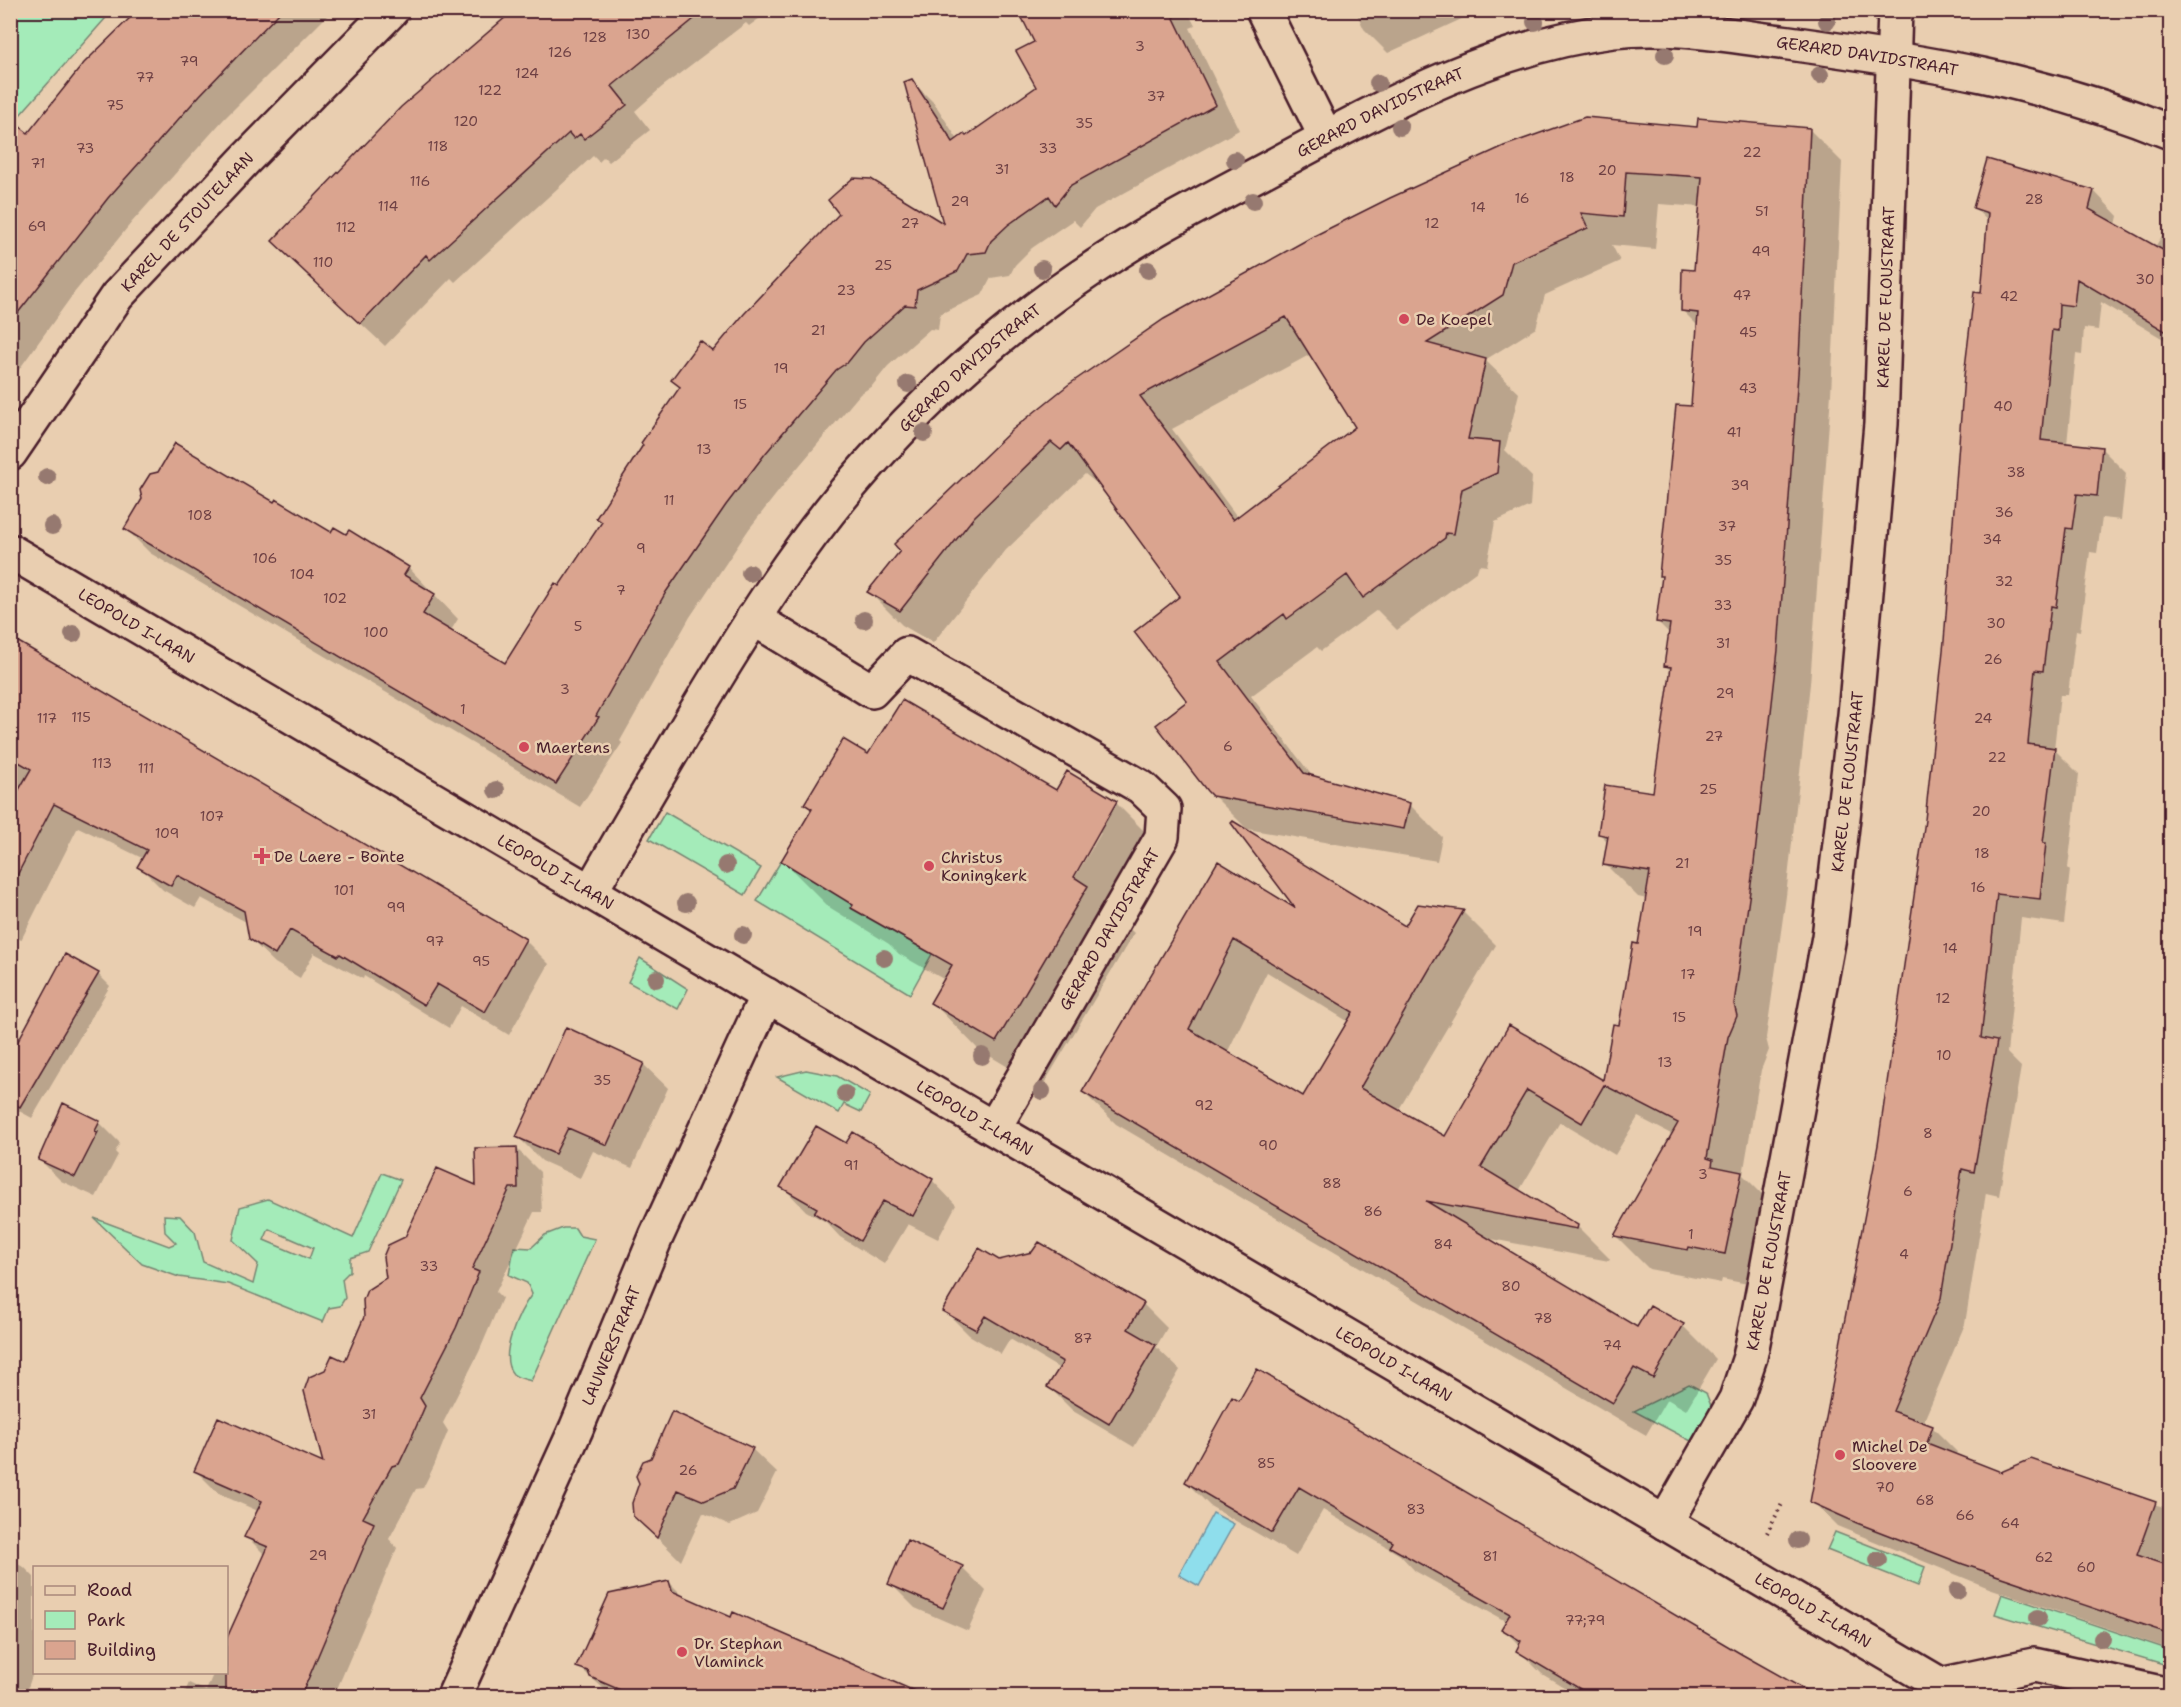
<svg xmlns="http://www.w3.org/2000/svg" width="2181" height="1707" viewBox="0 0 2181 1707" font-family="'Shantell Sans',sans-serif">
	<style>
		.green { fill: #a4ebb9; stroke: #778572; stroke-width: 1.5; fill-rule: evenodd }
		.water { fill: #8fdeec; stroke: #73929f; stroke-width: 1.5 }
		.shadow { fill: #0003; fill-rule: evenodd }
		.building { fill: #daa48f; stroke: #4a1f2b; stroke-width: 1.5; fill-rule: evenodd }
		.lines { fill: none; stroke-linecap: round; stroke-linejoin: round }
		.minor-casing { stroke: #4a1f2b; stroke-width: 38 }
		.path { stroke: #4a1f2b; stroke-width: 4; stroke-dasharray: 1.5 4.5; stroke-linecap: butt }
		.minor { stroke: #e9ceb0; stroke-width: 33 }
		.tree { fill: #96796f }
		.poi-dot { fill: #d1495b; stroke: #e9ceb0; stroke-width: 2 }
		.labels { text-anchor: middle; stroke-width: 5; stroke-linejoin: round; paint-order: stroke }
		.number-label { font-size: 14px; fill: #6e4044 }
		.street-label { font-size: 16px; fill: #4a1f2b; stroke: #e9ceb0 }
		.poi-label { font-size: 16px; fill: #4a1f2b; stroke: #e9ceb0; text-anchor: start }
	</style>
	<rect width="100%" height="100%" fill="#e9ceb0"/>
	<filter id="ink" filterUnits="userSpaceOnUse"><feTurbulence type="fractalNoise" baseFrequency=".0167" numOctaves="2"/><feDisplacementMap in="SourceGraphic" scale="12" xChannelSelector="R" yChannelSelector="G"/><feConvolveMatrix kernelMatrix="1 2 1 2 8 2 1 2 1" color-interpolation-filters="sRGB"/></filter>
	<g filter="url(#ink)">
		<path class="green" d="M11 11H112L11 125Z
			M665 812 761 868 745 895 649 839Z
			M781 861 854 904 852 909 932 954 910 994 757 901Z
			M640 958 688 989 678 1009 628 982Z
			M806 1070 837 1076 870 1095 861 1112 844 1104 839 1113 777 1077Z
			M382 1173 401 1180 368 1252 350 1258V1271L342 1279 345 1298 340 1306 329 1308 323 1322 228 1284 179 1277 142 1264 94 1218 169 1246 176 1243 165 1232 164 1215 180 1216 195 1232 203 1262 253 1284 258 1264 233 1240 240 1207 268 1199 353 1238ZM269 1229 313 1248 309 1259 264 1240Z
			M563 1228H575L580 1236 595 1239 531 1381C525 1379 517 1378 513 1374 497 1356 520 1310 532 1294L527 1283 509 1275 514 1247 531 1248 545 1235Z
			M1689 1384 1706 1393 1711 1406 1691 1441 1634 1411Z
			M1835 1532 1925 1567 1918 1586 1827 1550Z
			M2002 1594 2170 1650V1666L1995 1614Z"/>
		<path class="water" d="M1213 1513 1234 1524 1199 1586 1179 1575Z"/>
		<path class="shadow" d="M140 10H333L224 119 132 222 74 293 10 382V140L29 135Z
			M516 10H771L749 26 746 23 662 87 635 111 650 130 609 162 604 157 599 162 593 156 455 282 451 278 385 346 298 265Z
			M1020 10H1187L1195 26 1190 28 1239 130 1095 209 1080 227 1073 220 1032 248 1015 265 1010 275 991 278 982 295 940 314 938 330 930 329 888 366 872 386 860 394 789 478 749 529 690 617 620 741 622 743 580 807 150 553 126 529 275 504 331 534 347 536 349 532 409 568 458 619 450 632 506 665 603 523 597 518 681 388 673 380 713 353 945 227 911 80 935 104 958 140 966 138 1038 88 1036 42Z
			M1355 10H1481L1388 53 1364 29Z
			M2034 10H2146V17L2043 19Z
			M1698 129H1809L1842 162 1831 394 1810 684 1786 896 1766 1038 1769 1050 1761 1070 1743 1175 1774 1206 1758 1286 1722 1279 1721 1283 1649 1269 1616 1236 1673 1135 1638 1117 1615 1155 1560 1122 1519 1191 1577 1226 1610 1259 1609 1261 1486 1238 1638 1329 1683 1326 1716 1359 1686 1410 1667 1399 1646 1435 1116 1124 1083 1092 1218 863 1301 913 1405 928 1419 905 1463 912 1496 945 1398 1111 1445 1138 1509 1027 1604 1083 1639 945 1647 899 1638 897 1605 864 1608 842 1600 834 1654 794 1672 672 1666 666 1670 634 1658 622 1663 577 1661 575 1692 408 1699 327 1683 311 1695 272 1701 207 1659 204 1655 249 1612 245 1620 261 1545 295 1536 328 1485 360 1519 393 1505 450 1532 477 1530 506 1495 522 1487 566 1479 565 1477 571 1397 630 1377 610 1321 651 1317 647 1251 696 1313 777 1409 804 1442 837 1437 861 1247 829 1208 790 1190 701 1182 596 1097 480 1095 482 1085 474 1006 550 933 643 902 625 869 592 1012 432ZM1311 354 1357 428 1238 518 1172 429ZM1267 972 1349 1022 1304 1098 1227 1053Z
			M2094 191 2118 216 2116 225 2155 247 2170 223V343L2101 302 2098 330 2084 328 2082 355 2076 354 2067 444 2101 448 2126 473 2121 520 2102 518 2097 553 2090 552 2080 631 2076 630 2068 695H2060L2054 749 2079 774 2068 868 2070 870 2064 924 2021 918 2007 1053 2021 1067 1999 1196 1986 1193 1965 1324 1923 1423 1932 1427 1957 1452 1955 1456 2001 1473 2024 1464 2170 1509V1649L1989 1588 1837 1526 1812 1501 1879 1146 1926 820 1989 222 1974 208Z
			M10 639 525 940 549 964 509 1035 461 1006 449 1028 364 976 363 979 314 953 300 978 275 963 250 939 248 923 201 898 195 908 163 890 139 866 144 859 78 827 21 940 10 933Z
			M868 756 1057 792 1067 774 1116 803 1162 849 1121 921 1134 933 1042 1087 978 1049 932 1002 945 980 899 954 889 944 829 907 783 861 813 811 805 804ZM1098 833H1101L1071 884 1069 883Z
			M98 974 110 986 32 1118 10 1106V1060Z
			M643 1064 668 1088 632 1168 593 1151 580 1178 542 1161 518 1137Z
			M99 1122 120 1143 115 1152 118 1155 96 1197 61 1181 40 1160Z
			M846 1145 932 1180 956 1205 938 1239 908 1224 884 1264 840 1237 826 1222 806 1211 782 1186Z
			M516 1148 540 1172 542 1212H534L496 1292 502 1298 479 1352 443 1423 448 1431 434 1466 423 1488 416 1489 389 1539 397 1548 334 1696H183L189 1683 206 1691 214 1672H226L266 1556 246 1536 258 1511 219 1494 195 1470 325 1465 346 1363 407 1238 478 1188Z
			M1143 1304 1167 1328 1156 1347 1180 1370 1134 1447 1073 1411 1049 1387 1060 1369 1010 1339 1001 1354 969 1335 944 1310Z
			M1257 1371 1812 1696H1579L1542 1674 1518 1650 1520 1646 1503 1629 1507 1622 1415 1571 1400 1555 1323 1510 1296 1556 1210 1506 1186 1482Z
			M752 1449 777 1473 757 1513 730 1525 703 1513 681 1561 634 1515 652 1459Z
			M10 1561 24 1567 34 1577V1670L25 1696H10Z
			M962 1567 986 1591 968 1631 915 1608 890 1583Z
			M669 1582 685 1598 864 1671 890 1696H612L578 1666Z"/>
		<path class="building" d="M138 10H282L200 95 108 198 10 323V119L28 133 84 63Z
			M514 10H705L612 86 627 105 584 139 580 134 574 139 569 133 430 260 426 255 360 324 272 241 401 107Z
			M1018 10H1170L1216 105 1071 185 1055 205 1049 196 1008 225 991 241 986 252 967 254 958 271 917 290 915 306 905 305 864 342 848 362 836 370 765 454 726 505 666 592 596 716 599 717 556 784 124 529 142 499 140 490 150 474 158 472 175 443 274 502 276 499 331 532 334 527 346 534 349 530 409 567 404 575 435 594 423 614 505 663 555 583 559 586 602 522 596 518 643 445 641 443 680 387 671 380 700 341 713 351 744 314 839 214 828 200 853 178 871 179 943 223 904 82 912 79 953 142 964 134 966 136 1036 87 1016 51 1034 42Z
			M1585 117 1697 127 1698 118 1810 128 1799 360 1778 650 1754 863 1734 1004 1737 1016 1728 1037 1707 1158 1713 1160 1712 1166 1742 1172 1725 1254 1689 1247 1688 1250 1614 1236 1678 1123 1604 1085 1582 1123 1527 1090 1481 1167 1578 1225 1577 1229 1426 1201 1637 1327 1650 1305 1684 1324 1653 1378 1634 1368 1613 1403 1082 1092 1218 861 1295 908 1231 823 1233 821 1405 926 1418 904 1464 910 1360 1088 1445 1136 1509 1025 1603 1080 1613 1024 1619 1025 1633 943 1638 944 1650 872 1603 865 1608 836 1598 834 1605 785 1653 792 1671 667 1664 666 1670 624 1656 622 1662 576H1659L1676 405 1691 406 1698 313 1681 311 1682 269 1694 270 1702 177 1626 172 1623 217 1581 213 1588 228 1512 262 1503 295 1427 343 1486 359 1468 439 1500 442 1497 473 1462 489 1454 534 1446 533 1445 538 1363 598 1347 575 1287 619 1284 614 1220 662 1304 773 1410 803 1404 829 1212 796 1207 791 1156 725 1187 701 1134 632 1180 596 1068 443 1061 450 1051 442 974 517 900 611 867 592 900 551 894 544 1012 430 1068 385 1164 319 1312 237 1390 198 1504 146ZM1286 317 1355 427 1233 520 1140 396ZM1234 940 1353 1012 1303 1096 1189 1029Z
			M1987 159 2094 190 2089 209 2170 254V334L2077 279 2074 306 2059 304 2058 331 2052 330 2041 440 2102 447 2097 496 2077 494 2072 529 2066 528 2056 607 2051 606 2043 671 2035 670 2028 744 2055 748 2043 843H2046L2040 899 1997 894 1981 1038 1997 1041 1974 1172 1962 1169 1941 1298 1893 1411 1933 1426 1927 1443 2001 1472 2031 1459 2156 1502 2137 1555 2170 1566V1634L1963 1564 1857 1523 1810 1502 1878 1145 1925 820 1944 641 1964 376 1974 292 1981 293 1988 213 1973 208Z
			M10 637 526 939 485 1012 437 984 424 1005 340 954 338 956 290 930 275 955 249 939 244 911 177 875 171 886 137 867 147 850 54 804 10 889V805L31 769 10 757Z
			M902 700 1056 790 1067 771 1117 801 1074 877 1088 886 996 1042 930 1003 952 965 851 908 853 905 781 861 812 809 804 804 843 739 868 754Z
			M65 954 99 973 20 1107 10 1102V1056Z
			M566 1027 644 1063 607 1145 568 1128 555 1154 516 1137Z
			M63 1103 100 1121 95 1131 98 1132 75 1177 38 1160Z
			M816 1126 846 1143 853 1132 933 1179 913 1216 883 1201 860 1241 814 1213 817 1208 780 1187Z
			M517 1147 518 1188H510L472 1269 479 1272 456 1328 420 1398 425 1406 410 1441 399 1464 392 1466 363 1518 374 1523 301 1696H226V1640L268 1547 244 1537 262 1501 194 1471 218 1417 323 1463 304 1391 309 1377 325 1370 332 1355 345 1361 364 1317 363 1300 367 1290 386 1278 383 1257 388 1245 405 1237 437 1168 476 1185 475 1148Z
			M1039 1242 1144 1303 1128 1329 1156 1345 1109 1424 1047 1387 1063 1362 985 1316 976 1330 942 1311 979 1248 999 1260 1032 1252Z
			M1257 1369 1743 1655 1816 1696H1592L1516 1651 1521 1641 1501 1629 1510 1614 1390 1547 1393 1542 1299 1487 1272 1533 1185 1482 1232 1397 1239 1401Z
			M672 1411 753 1448 733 1489 704 1501 678 1490 657 1538 633 1516 632 1503 639 1483 636 1476 643 1461 651 1458Z
			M907 1540 963 1566 943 1608 888 1584Z
			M669 1581 672 1591 731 1617 733 1612 926 1696H634L590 1677 588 1671 576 1667 609 1594Z"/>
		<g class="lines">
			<g class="minor-casing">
				<g id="minor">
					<path d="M1263 10 1326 137"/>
					<path id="s1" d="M10 453 117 296 244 161 392 10"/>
					<path id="s2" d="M10 551 1960 1696"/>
					<path d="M753 618 872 691 907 654 1141 787 1164 809 1162 837 994 1128"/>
					<path id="s3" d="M591 891C625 831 660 772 695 713 747 626 801 540 869 464 951 371 1049 291 1156 229 1202 203 1249 179 1295 154 1395 100 1499 45 1613 31 1671 24 1732 36 1789 43 1925 62 2043 80 2170 132"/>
					<path id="s4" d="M1665 1523 1736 1399 1750 1357 1760 1307 1829 937 1855 715 1881 424 1895 10"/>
					<path d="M1940 1685 2034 1665 2170 1695"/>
					<path id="s5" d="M454 1696 576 1429 656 1237 767 995"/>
				</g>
			</g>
			<path class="path" d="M1767 1533 1783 1502"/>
			<use href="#minor" class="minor"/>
		</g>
		<g class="tree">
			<circle cx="1827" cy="21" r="9"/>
			<circle cx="1535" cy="22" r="9"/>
			<circle cx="1665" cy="55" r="9"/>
			<circle cx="1820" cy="75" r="9"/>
			<circle cx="1378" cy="83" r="9"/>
			<circle cx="1400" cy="127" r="9"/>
			<circle cx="1235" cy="160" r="9"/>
			<circle cx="1253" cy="201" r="9"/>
			<circle cx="1042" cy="269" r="9"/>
			<circle cx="1148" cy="270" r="9"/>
			<circle cx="908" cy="384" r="9"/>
			<circle cx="924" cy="433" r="9"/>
			<circle cx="47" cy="477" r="9"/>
			<circle cx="52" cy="526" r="9"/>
			<circle cx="750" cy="573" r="9"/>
			<circle cx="864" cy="620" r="9"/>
			<circle cx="73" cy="634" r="9"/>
			<circle cx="496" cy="790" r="9"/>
			<circle cx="726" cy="865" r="9"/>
			<circle cx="686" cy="903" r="9"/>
			<circle cx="743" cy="935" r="9"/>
			<circle cx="884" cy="958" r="9"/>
			<circle cx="656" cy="979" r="9"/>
			<circle cx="982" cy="1056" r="9"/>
			<circle cx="1042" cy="1091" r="9"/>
			<circle cx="845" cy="1094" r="9"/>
			<circle cx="1798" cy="1540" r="9"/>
			<circle cx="1878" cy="1560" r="9"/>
			<circle cx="1957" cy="1591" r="9"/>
			<circle cx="2038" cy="1618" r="9"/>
			<circle cx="2102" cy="1639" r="9"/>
		</g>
	</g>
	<g class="poi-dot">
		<circle cx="1404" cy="319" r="6"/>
		<circle cx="524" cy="747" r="6"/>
		<path d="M259 847h6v6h6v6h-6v6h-6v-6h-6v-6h6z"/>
		<circle cx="929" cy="866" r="6"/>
		<circle cx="1840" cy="1455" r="6"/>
		<circle cx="682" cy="1652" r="6"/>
	</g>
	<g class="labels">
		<g class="number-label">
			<text x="638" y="39">130</text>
			<text x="595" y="42">128</text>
			<text x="1140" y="51">3</text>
			<text x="560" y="57">126</text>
			<text x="189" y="66">79</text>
			<text x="527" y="78">124</text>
			<text x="145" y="82">77</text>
			<text x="490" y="95">122</text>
			<text x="1156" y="101">37</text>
			<text x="115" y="110">75</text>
			<text x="466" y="126">120</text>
			<text x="1084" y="128">35</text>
			<text x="438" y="151">118</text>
			<text x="85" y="153">73</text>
			<text x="1048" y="153">33</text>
			<text x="1752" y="157">22</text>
			<text x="38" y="168">71</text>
			<text x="1002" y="174">31</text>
			<text x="1607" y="175">20</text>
			<text x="1567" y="182">18</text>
			<text x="420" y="186">116</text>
			<text x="1522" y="203">16</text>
			<text x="2034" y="204">28</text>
			<text x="960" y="206">29</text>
			<text x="388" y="211">114</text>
			<text x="1478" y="212">14</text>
			<text x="1762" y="216">51</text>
			<text x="910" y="228">27</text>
			<text x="1432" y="228">12</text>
			<text x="37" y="231">69</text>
			<text x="346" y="232">112</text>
			<text x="1761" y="256">49</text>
			<text x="323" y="267">110</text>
			<text x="883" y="270">25</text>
			<text x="2145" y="284">30</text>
			<text x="846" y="295">23</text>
			<text x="1742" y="300">47</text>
			<text x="2009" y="301">42</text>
			<text x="818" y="335">21</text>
			<text x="1748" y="337">45</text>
			<text x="781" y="373">19</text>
			<text x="1748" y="393">43</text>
			<text x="740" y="409">15</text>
			<text x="2003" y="411">40</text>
			<text x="1734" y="437">41</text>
			<text x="704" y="454">13</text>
			<text x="2016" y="477">38</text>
			<text x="1740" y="490">39</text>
			<text x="669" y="505">11</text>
			<text x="2004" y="517">36</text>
			<text x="200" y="520">108</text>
			<text x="1727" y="531">37</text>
			<text x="1992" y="544">34</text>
			<text x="641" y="553">9</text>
			<text x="265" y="563">106</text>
			<text x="1723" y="565">35</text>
			<text x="302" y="579">104</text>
			<text x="2004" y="586">32</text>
			<text x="621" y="595">7</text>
			<text x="335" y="603">102</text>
			<text x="1723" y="610">33</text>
			<text x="1996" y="628">30</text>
			<text x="578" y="631">5</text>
			<text x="376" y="637">100</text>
			<text x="1723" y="648">31</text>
			<text x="1993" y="664">26</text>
			<text x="565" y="694">3</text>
			<text x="1725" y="698">29</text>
			<text x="463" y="714">1</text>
			<text x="81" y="722">115</text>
			<text x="47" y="723">117</text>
			<text x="1983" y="723">24</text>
			<text x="1714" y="741">27</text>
			<text x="1228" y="751">6</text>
			<text x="1997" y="762">22</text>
			<text x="102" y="768">113</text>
			<text x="146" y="773">111</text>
			<text x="1708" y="794">25</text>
			<text x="1981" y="816">20</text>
			<text x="212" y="821">107</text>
			<text x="167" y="838">109</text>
			<text x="1982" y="858">18</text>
			<text x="1682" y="868">21</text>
			<text x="1978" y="892">16</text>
			<text x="344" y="895">101</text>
			<text x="396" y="912">99</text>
			<text x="1695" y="936">19</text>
			<text x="435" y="946">97</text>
			<text x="1950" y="953">14</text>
			<text x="481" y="966">95</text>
			<text x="1688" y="979">17</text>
			<text x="1943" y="1003">12</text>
			<text x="1679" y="1022">15</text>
			<text x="1944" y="1060">10</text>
			<text x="1665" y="1067">13</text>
			<text x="602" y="1085">35</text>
			<text x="1204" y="1110">92</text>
			<text x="1928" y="1138">8</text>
			<text x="1268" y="1150">90</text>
			<text x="851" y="1170">91</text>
			<text x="1703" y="1179">3</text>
			<text x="1332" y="1188">88</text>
			<text x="1908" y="1196">6</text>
			<text x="1373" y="1216">86</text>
			<text x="1691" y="1239">1</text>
			<text x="1443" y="1249">84</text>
			<text x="1904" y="1259">4</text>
			<text x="429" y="1271">33</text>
			<text x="1511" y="1291">80</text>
			<text x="1543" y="1323">78</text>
			<text x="1083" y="1343">87</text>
			<text x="1612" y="1350">74</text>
			<text x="369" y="1419">31</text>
			<text x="1266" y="1468">85</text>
			<text x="688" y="1475">26</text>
			<text x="1885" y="1492">70</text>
			<text x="1925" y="1505">68</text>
			<text x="1416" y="1514">83</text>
			<text x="1965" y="1520">66</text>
			<text x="2010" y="1528">64</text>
			<text x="318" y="1560">29</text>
			<text x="1490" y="1561">81</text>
			<text x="2044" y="1562">62</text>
			<text x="2086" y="1572">60</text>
			<text x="1585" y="1625">77;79</text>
		</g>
		<g class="street-label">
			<text dy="6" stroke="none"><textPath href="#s3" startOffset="1640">GERARD DAVIDSTRAAT</textPath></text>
			<text dy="6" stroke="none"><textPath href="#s3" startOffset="1136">GERARD DAVIDSTRAAT</textPath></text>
			<text dy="6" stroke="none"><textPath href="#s1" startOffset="292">KAREL DE STOUTELAAN</textPath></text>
			<text dy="6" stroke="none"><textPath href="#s4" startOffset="1257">KAREL DE FLOUSTRAAT</textPath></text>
			<text dy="6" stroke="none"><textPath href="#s3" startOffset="650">GERARD DAVIDSTRAAT</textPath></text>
			<text dy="6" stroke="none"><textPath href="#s2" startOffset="147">LEOPOLD I-LAAN</textPath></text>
			<text dy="6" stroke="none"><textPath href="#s4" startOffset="771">KAREL DE FLOUSTRAAT</textPath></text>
			<text dy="6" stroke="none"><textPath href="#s2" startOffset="633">LEOPOLD I-LAAN</textPath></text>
			<text transform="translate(1109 929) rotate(-60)" y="6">GERARD DAVIDSTRAAT</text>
			<text dy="6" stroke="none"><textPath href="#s2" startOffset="1119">LEOPOLD I-LAAN</textPath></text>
			<text dy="6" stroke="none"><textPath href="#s4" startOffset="285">KAREL DE FLOUSTRAAT</textPath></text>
			<text dy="6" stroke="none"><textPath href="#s5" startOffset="384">LAUWERSTRAAT</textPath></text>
			<text dy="6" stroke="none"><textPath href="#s2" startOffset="1605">LEOPOLD I-LAAN</textPath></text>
			<text dy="6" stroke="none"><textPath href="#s2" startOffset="2091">LEOPOLD I-LAAN</textPath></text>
		</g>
		<g class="poi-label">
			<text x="1416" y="325">De Koepel</text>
			<text x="536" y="753">Maertens</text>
			<text x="274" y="862">De Laere - Bonte</text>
			<text x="941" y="863">Christus<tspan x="941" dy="18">Koningkerk</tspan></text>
			<text x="1852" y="1452">Michel De<tspan x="1852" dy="18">Sloovere</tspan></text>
			<text x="694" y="1649">Dr. Stephan<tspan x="694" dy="18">Vlaminck</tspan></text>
		</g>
	</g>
	<rect width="2181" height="1707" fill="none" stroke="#e9ceb0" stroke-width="36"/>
	<rect x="18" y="18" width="2145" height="1671" fill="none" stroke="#4a1f2b" stroke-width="2" filter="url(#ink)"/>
	<rect x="33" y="1566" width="195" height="108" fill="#e9ceb0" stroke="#a9887b" stroke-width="1.5"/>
	<rect x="45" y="1586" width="30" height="9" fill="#e9ceb0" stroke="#a9887b" stroke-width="1.5"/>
	<text x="87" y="1596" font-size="18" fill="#4a1f2b">Road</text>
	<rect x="45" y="1611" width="30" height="18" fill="#a4ebb9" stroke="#a9887b" stroke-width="1.5"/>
	<text x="87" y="1626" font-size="18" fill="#4a1f2b">Park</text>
	<rect x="45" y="1641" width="30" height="18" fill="#daa48f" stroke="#a9887b" stroke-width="1.5"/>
	<text x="87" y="1656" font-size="18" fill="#4a1f2b">Building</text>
</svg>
